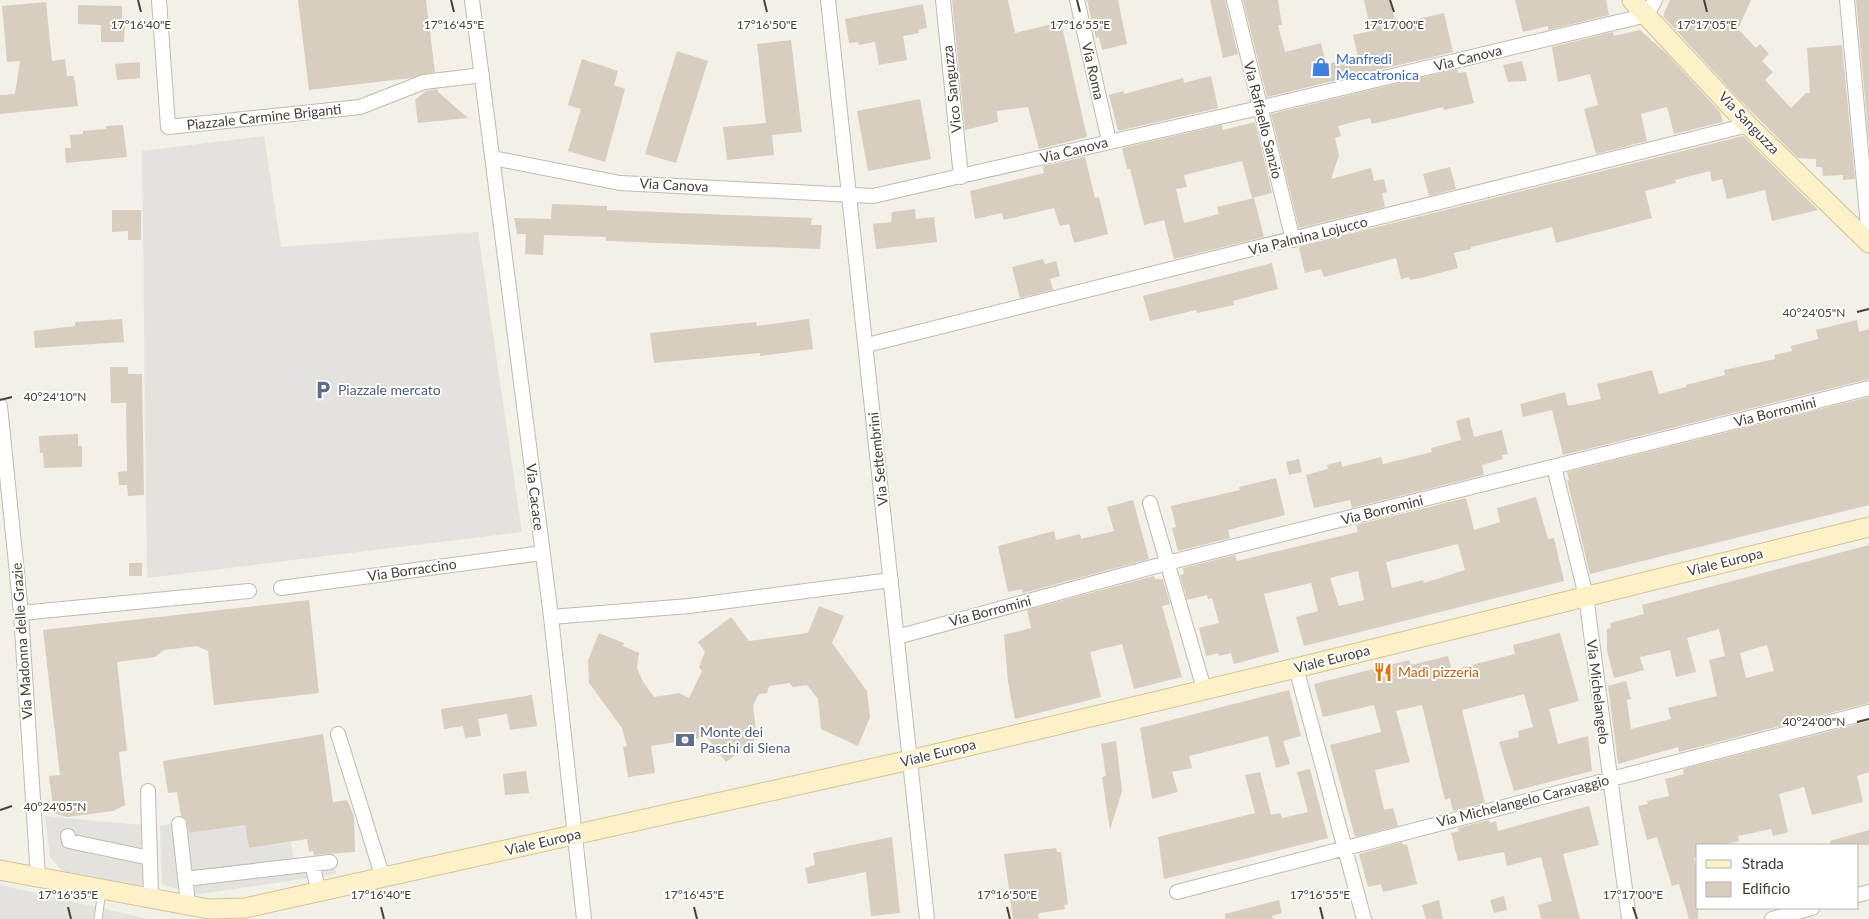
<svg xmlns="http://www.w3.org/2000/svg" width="1869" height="919" viewBox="0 0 1869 919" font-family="Lato,sans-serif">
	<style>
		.parking { fill: #e4e2df }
		.building { fill: #d7cebf; fill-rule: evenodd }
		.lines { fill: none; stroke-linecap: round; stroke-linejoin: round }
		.lane-casing { stroke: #c1baad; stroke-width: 9 }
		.street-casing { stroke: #c1baad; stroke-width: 16 }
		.secondary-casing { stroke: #d2c498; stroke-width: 21 }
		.lane { stroke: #fff; stroke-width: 7 }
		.street { stroke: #fff; stroke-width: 14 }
		.secondary { stroke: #fdf1c7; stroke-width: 19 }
		.ticks { fill: none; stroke: #464036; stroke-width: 2 }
		.labels { text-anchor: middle; stroke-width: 4; stroke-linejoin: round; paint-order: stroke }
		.street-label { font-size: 14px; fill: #464036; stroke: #fff }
		.shop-label { font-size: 14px; fill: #366cbe; stroke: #fff; text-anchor: start }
		.service-label { font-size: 14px; fill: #4e5e75; stroke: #fff; text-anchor: start }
		.food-label { font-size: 14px; fill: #c56008; stroke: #fff; text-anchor: start }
		.ticks-label { font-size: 12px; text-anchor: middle; fill: #464036; stroke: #fff; stroke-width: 4; stroke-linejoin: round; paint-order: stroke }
	</style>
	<rect width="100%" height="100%" fill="#f3f0e7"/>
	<path class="parking" d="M264 136 281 247 478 232 522 532 147 578 142 151Z
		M45 816 141 825 143 886 62 871 50 857Z
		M182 820 184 834 245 825 249 848 291 842 294 863 333 857 336 874 194 895 162 884 160 826Z
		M0 885 145 918V919H0Z"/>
	<path class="building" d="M298 0H426L435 72 411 78 309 90Z
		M952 0H1008L1015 33 1061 22 1087 137 1039 149 1028 107 997 111 998 122 965 130Z
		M1087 0H1118L1127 44 1102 50 1099 37 1096 38Z
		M1210 0H1225L1238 54 1223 58Z
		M1243 0H1278L1282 25H1278L1285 52 1321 43 1326 64 1358 57 1353 35 1371 31 1364 0H1390L1396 24 1444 13 1453 52 1267 97Z
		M1515 0H1606L1609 15 1548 30V26L1523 32Z
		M1670 0H1751L1738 29 1756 48 1760 44 1769 54 1762 61 1773 72 1765 80 1791 108 1806 93H1810L1807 48 1842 45 1855 179 1843 180V175L1823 176 1822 167H1816V159L1798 158 1737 97 1663 16Z
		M1856 0H1869V142Z
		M46 2 52 61 65 59 67 76H74L78 106 0 114V95L15 94 20 61 7 62 2 6Z
		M923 4 927 28 918 30 919 33 903 36 907 60 879 65 875 42 859 45 858 42 849 43 845 19Z
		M78 5 122 6V20H125L124 42H101V25L78 24Z
		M1640 30 1667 54 1720 112 1723 122 1674 134 1667 107 1641 114 1647 141 1596 154 1584 109 1598 105 1590 74 1558 82 1552 47 1613 32 1614 36Z
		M791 40 802 132 772 135 774 155 727 160 723 127 766 123 757 44Z
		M677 51 708 61 676 163 645 154Z
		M582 59 618 71 614 85 625 89 605 162 568 151 581 109 568 105Z
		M1522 61 1527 81 1508 82 1503 65Z
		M140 62V78L117 80 115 64Z
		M1457 69 1458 73 1466 72 1474 103 1444 110 1443 107 1372 124 1370 118 1338 126 1341 136 1335 138 1339 155 1331 179 1371 168 1374 181 1384 179 1387 192 1382 193 1385 207 1299 228 1271 114Z
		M1211 76 1218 108 1118 131 1109 95 1124 91V94L1183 78 1184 83Z
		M437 89 438 92 468 118 418 123 415 100 426 91Z
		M920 99 931 159 868 171 857 111Z
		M1255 122 1272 193 1252 198 1242 161 1184 175 1187 187 1176 189 1184 223 1219 214 1217 207 1254 198 1264 237 1174 259 1164 220 1144 225 1130 169H1127L1122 148 1222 125 1223 130Z
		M123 125 127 157 66 163 65 148H71L70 135 83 134V131L106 129V126Z
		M1743 136 1818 210 1772 221 1765 190 1727 199 1722 179 1712 182 1710 171 1675 180 1676 183 1645 191 1652 218 1556 243 1552 227 1471 247V249L1454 253 1458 268 1421 278 1410 280 1409 277 1401 279 1396 258 1324 277 1321 269 1305 273 1299 248 1300 246Z
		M1085 157 1095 198 1099 197 1108 234 1074 243 1069 224 1060 226 1054 208 1004 220 1002 213 975 219 970 191 1044 173 1043 166Z
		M1450 167 1456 189 1429 196 1423 174Z
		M552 204 607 206V210L812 218 811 225H822L820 249 606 241V237L544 235 543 255 525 254 526 234H517L514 218 551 219Z
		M915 209 916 219 934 217 937 242 876 249 873 224 891 222 892 212Z
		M112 210H141V240H128V231L112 232Z
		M1043 259 1045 264 1056 261 1060 276 1050 279 1053 290 1020 298 1012 267Z
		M1272 263 1278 289 1233 301 1234 305 1197 313 1196 310 1150 321 1143 296Z
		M122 319 124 342 35 348 34 331 75 326V322Z
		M809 319 813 349 760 356V353L654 363 650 333 756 322 757 326Z
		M1857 320 1859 332 1869 329V379L1563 455 1552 410 1523 417 1520 404 1565 392 1568 406 1601 399 1597 384 1652 370 1659 394 1686 387V385L1725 375 1724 370 1775 359 1774 355 1792 351 1791 346 1818 339 1816 330Z
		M110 367H128V374H142L144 495 128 496 127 485H119L118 472 127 471 126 403H111Z
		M1869 397V505L1590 574 1567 480H1569L1567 472Z
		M1469 417 1474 437 1502 430 1508 454 1502 455 1503 459 1482 465 1484 475 1352 508 1350 500 1314 508 1306 475 1328 469 1327 465 1341 461 1342 467 1381 457 1383 464 1432 452 1431 448 1461 440 1456 421Z
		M78 434V446H82V467L44 468 43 453H40L39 436Z
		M1299 459 1302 472 1289 475 1286 462Z
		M1276 478 1285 515 1228 530 1230 538 1178 551 1172 528 1176 527 1171 506 1240 490 1239 487Z
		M1536 497 1548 539 1554 538 1564 581 1304 646 1296 617 1318 611 1311 583 1264 594 1279 652 1234 664 1231 653 1219 656 1218 653 1206 656 1199 628 1219 623 1212 598 1208 599 1207 595 1187 600 1180 575 1184 574 1183 568 1235 555 1237 561 1358 532 1356 525 1466 498 1474 530 1500 522 1497 508ZM1458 544 1465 570 1424 583 1423 580 1392 588 1386 562ZM1358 571 1364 600 1339 606 1330 578Z
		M1133 500 1149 559 1023 593 1022 589 1008 592 998 546 1054 531 1056 540 1080 534 1081 539 1114 531 1107 507Z
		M1869 545V703L1679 752 1678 747 1618 764 1608 686 1626 681 1631 699 1627 700 1631 729 1671 719 1668 708 1717 696 1709 660 1725 656 1719 629 1687 638 1696 672 1676 677 1670 650 1640 657 1644 670 1614 678 1607 650V629L1611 628 1610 623 1644 614 1642 605ZM1767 645 1774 671 1746 678 1740 653Z
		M129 563H142V576H129Z
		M1154 576 1155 579H1163L1170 604 1162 606 1182 677 1134 689 1122 644 1090 652 1101 697 1015 719 1008 682 1004 635 1031 628 1027 610Z
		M309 600 319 693 214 705 208 651 197 646 164 650 155 657 117 662 127 751 119 752 125 805 113 811 67 817 54 813 49 776 60 775 43 630Z
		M819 606 844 616 832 643 867 691 870 717 858 746 821 729 818 699 807 685 793 687 789 683 769 686 767 693 759 694 753 705 756 731 760 736 726 762 707 737 651 746 655 773 628 777 623 747 627 746 622 728 589 683 588 660 599 633 624 643 623 646 639 653 637 668 643 682 654 697 679 693 689 698 702 671 699 667 705 652 698 642 731 617 749 641 808 633Z
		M1560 633 1579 701 1549 709 1558 744 1588 736 1592 771 1514 791 1499 742 1519 737 1518 731 1533 727 1524 694 1462 710 1485 803 1453 811 1450 798 1445 800 1422 705 1396 711 1410 762 1375 770 1384 810 1393 808 1398 826 1355 837 1330 745 1381 732 1374 705 1323 717 1314 684 1409 660 1411 665 1448 656 1452 670 1515 654 1513 645Z
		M1289 690 1301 736 1283 741 1290 764 1276 768 1268 736 1189 756 1192 768 1172 772 1178 792 1152 799 1140 728Z
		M532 695 537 726 510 730 507 714 478 719 481 736 465 738 463 726 444 729 441 709Z
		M1869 721V772L1857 776 1863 802 1812 815 1804 787 1779 794 1788 832 1773 836 1771 829 1738 836 1739 841 1722 845H1698V857L1694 858 1698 874V919H1689L1679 884 1672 886 1657 837 1647 840 1638 806 1648 804 1647 801 1669 796 1665 779 1684 774 1683 769Z
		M323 734 333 802 347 800 354 816 355 852 314 855 313 851 309 852 307 839 249 848 245 825 189 833 186 819 181 816 177 792 168 793 163 761Z
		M1116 741 1122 791 1110 830 1102 777 1106 776 1101 744Z
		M1310 769 1328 838 1164 879 1158 837 1255 813 1245 775 1260 772 1271 815 1280 813 1282 818 1308 812 1297 772Z
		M526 771 529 793 505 795 503 774Z
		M1589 806 1599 845 1563 854 1580 919H1541L1538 905 1552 901 1541 857 1507 866 1504 852 1458 861 1451 833 1459 831 1458 828 1489 820 1490 823 1496 821 1498 831Z
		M1869 830V845H1830V841Z
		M892 837 900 913 871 916 866 872 808 884 805 868 815 865 813 853Z
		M1402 842 1403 845 1407 844 1417 884 1383 892 1381 884 1368 887 1359 854Z
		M1056 848 1057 852H1061L1068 904 1064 905 1065 909 1041 913 1038 914 1039 919H1013L1004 854Z
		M1504 896 1507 910 1494 913 1490 900Z
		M1279 900 1282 913 1272 916 1273 919H1225V914Z
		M1439 900 1443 919H1426L1422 905Z"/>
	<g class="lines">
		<g class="lane-casing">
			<path id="lane" d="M98 919 102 891"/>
		</g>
		<g class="street-casing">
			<path id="street" d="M159 0 168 127 360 107 424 82 482 75
				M472 0 551 617 584 919
				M828 0 927 919
				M943 0 961 177
				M1077 0 1109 141
				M1234 0 1293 240
				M1847 0 1868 226 1865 238
				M493 158 620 183 873 196 1259 108 1647 15 1655 0
				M867 345 1748 125
				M0 406 21 613 38 877
				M1554 467 1586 596 1629 919
				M1150 503 1204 689
				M281 588 542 553
				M21 613 249 591
				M551 617 689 606 891 580
				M897 637 1167 563 1869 388
				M1296 668 1364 919
				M338 734 383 878
				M148 791 151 897
				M179 824 188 903
				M68 836 69 841 150 858
				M312 864 319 892
				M185 879 330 862
				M1177 892 1869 712
				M1858 895 1869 892
				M1772 919 1812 908"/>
		</g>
		<g class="secondary-casing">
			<path id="secondary" d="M1632 0 1748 125 1869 243
				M0 870 209 909 245 908 910 760 1296 668 1869 527"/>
		</g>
		<use href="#lane" class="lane"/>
		<use href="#street" class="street"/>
		<use href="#secondary" class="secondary"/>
	</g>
	<path class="ticks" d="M138 0 141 12M451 0 454 12M764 0 767 12M1077 0 1080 12M1390 0 1394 12M1704 0 1707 12M1857 312 1869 309M0 400 12 397M1857 722 1869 719M0 810 12 806M68 907 71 919M381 907 384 919M694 907 697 919M1007 907 1010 919M1320 907 1323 919M1633 907 1637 919"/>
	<defs>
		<g id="shop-bare" transform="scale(1.5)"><path d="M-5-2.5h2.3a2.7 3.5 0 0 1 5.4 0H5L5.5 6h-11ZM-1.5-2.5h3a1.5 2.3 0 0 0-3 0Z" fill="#3f7fe0" stroke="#fff" stroke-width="2.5" paint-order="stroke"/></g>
		<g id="parking-bare" transform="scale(1.5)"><path d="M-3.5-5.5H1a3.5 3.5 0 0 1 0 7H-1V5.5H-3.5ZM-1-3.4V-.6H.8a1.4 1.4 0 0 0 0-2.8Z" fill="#5c6f8a" stroke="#fff" stroke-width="2.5" paint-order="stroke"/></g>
		<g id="restaurant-bare" transform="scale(1.5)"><path d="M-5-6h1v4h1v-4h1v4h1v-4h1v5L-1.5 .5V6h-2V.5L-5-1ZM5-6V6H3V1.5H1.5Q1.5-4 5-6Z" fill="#e8710a" stroke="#fff" stroke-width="2.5" paint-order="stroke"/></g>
		<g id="bank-bare" transform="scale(1.5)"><path d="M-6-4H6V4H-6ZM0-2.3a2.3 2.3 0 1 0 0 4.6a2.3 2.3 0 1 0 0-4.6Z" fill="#5c6f8a" stroke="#fff" stroke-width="2.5" paint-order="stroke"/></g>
	</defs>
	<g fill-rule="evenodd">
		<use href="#shop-bare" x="1321" y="67"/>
		<use href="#parking-bare" x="323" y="390"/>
		<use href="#restaurant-bare" x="1383" y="672"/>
		<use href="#bank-bare" x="685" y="740"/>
	</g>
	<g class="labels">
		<g class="street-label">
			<text transform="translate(1468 58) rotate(-14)" y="5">Via Canova</text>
			<text transform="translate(1093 71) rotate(77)" y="5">Via Roma</text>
			<text transform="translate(952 89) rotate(-96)" y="5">Vico Sanguzza</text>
			<text transform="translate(264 117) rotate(-6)" y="5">Piazzale Carmine Briganti</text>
			<text transform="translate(1263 120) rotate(76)" y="5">Via Raffaello Sanzio</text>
			<text transform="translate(1749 123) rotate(46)" y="5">Via Sanguzza</text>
			<text transform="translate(1074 150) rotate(-14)" y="5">Via Canova</text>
			<text transform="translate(674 185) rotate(3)" y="5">Via Canova</text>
			<text transform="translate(1308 236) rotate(-14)" y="5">Via Palmina Lojucco</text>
			<text transform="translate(1775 412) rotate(-14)" y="5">Via Borromini</text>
			<text transform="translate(878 459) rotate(-96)" y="5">Via Settembrini</text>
			<text transform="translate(535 497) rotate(83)" y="5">Via Cacace</text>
			<text transform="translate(1382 510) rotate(-14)" y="5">Via Borromini</text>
			<text transform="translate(1725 562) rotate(-14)" y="5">Viale Europa</text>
			<text transform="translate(412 570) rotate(-8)" y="5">Via Borraccino</text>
			<text transform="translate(990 611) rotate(-15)" y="5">Via Borromini</text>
			<text transform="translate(22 641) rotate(-94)" y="5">Via Madonna delle Grazie</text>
			<text transform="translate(1332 659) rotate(-14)" y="5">Viale Europa</text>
			<text transform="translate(1598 692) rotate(83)" y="5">Via Michelangelo</text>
			<text transform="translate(938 753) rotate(-14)" y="5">Viale Europa</text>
			<text transform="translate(1523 801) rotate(-14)" y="5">Via Michelangelo Caravaggio</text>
			<text transform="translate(543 842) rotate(-13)" y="5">Viale Europa</text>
		</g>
		<g class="shop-label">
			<text x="1336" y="64">Manfredi<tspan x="1336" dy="16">Meccatronica</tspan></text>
		</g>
		<g class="service-label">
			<text x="338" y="395">Piazzale mercato</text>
			<text x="700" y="737">Monte dei<tspan x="700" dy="16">Paschi di Siena</tspan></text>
		</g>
		<g class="food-label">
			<text x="1398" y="677">Madì pizzeria</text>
		</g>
	</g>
	<g class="ticks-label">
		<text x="141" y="29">17°16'40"E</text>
		<text x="454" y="29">17°16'45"E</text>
		<text x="767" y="29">17°16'50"E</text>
		<text x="1080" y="29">17°16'55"E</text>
		<text x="1394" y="29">17°17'00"E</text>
		<text x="1707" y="29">17°17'05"E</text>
		<text x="1814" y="317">40°24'05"N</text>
		<text x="55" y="401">40°24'10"N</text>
		<text x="1814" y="726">40°24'00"N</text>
		<text x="55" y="811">40°24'05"N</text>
		<text x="68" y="899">17°16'35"E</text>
		<text x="381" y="899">17°16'40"E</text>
		<text x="694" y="899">17°16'45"E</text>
		<text x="1007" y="899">17°16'50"E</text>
		<text x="1320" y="899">17°16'55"E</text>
		<text x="1633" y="899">17°17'00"E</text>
	</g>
	<rect x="1696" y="844" width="162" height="65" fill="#ffffff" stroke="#b5b3af"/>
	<rect x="1706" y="860" width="25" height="8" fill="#fdf1c7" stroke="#b5b3af"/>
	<text x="1742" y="869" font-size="15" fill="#464036">Strada</text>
	<rect x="1706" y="882" width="25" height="15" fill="#d7cebf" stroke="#b5b3af"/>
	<text x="1742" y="894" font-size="15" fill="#464036">Edificio</text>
</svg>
